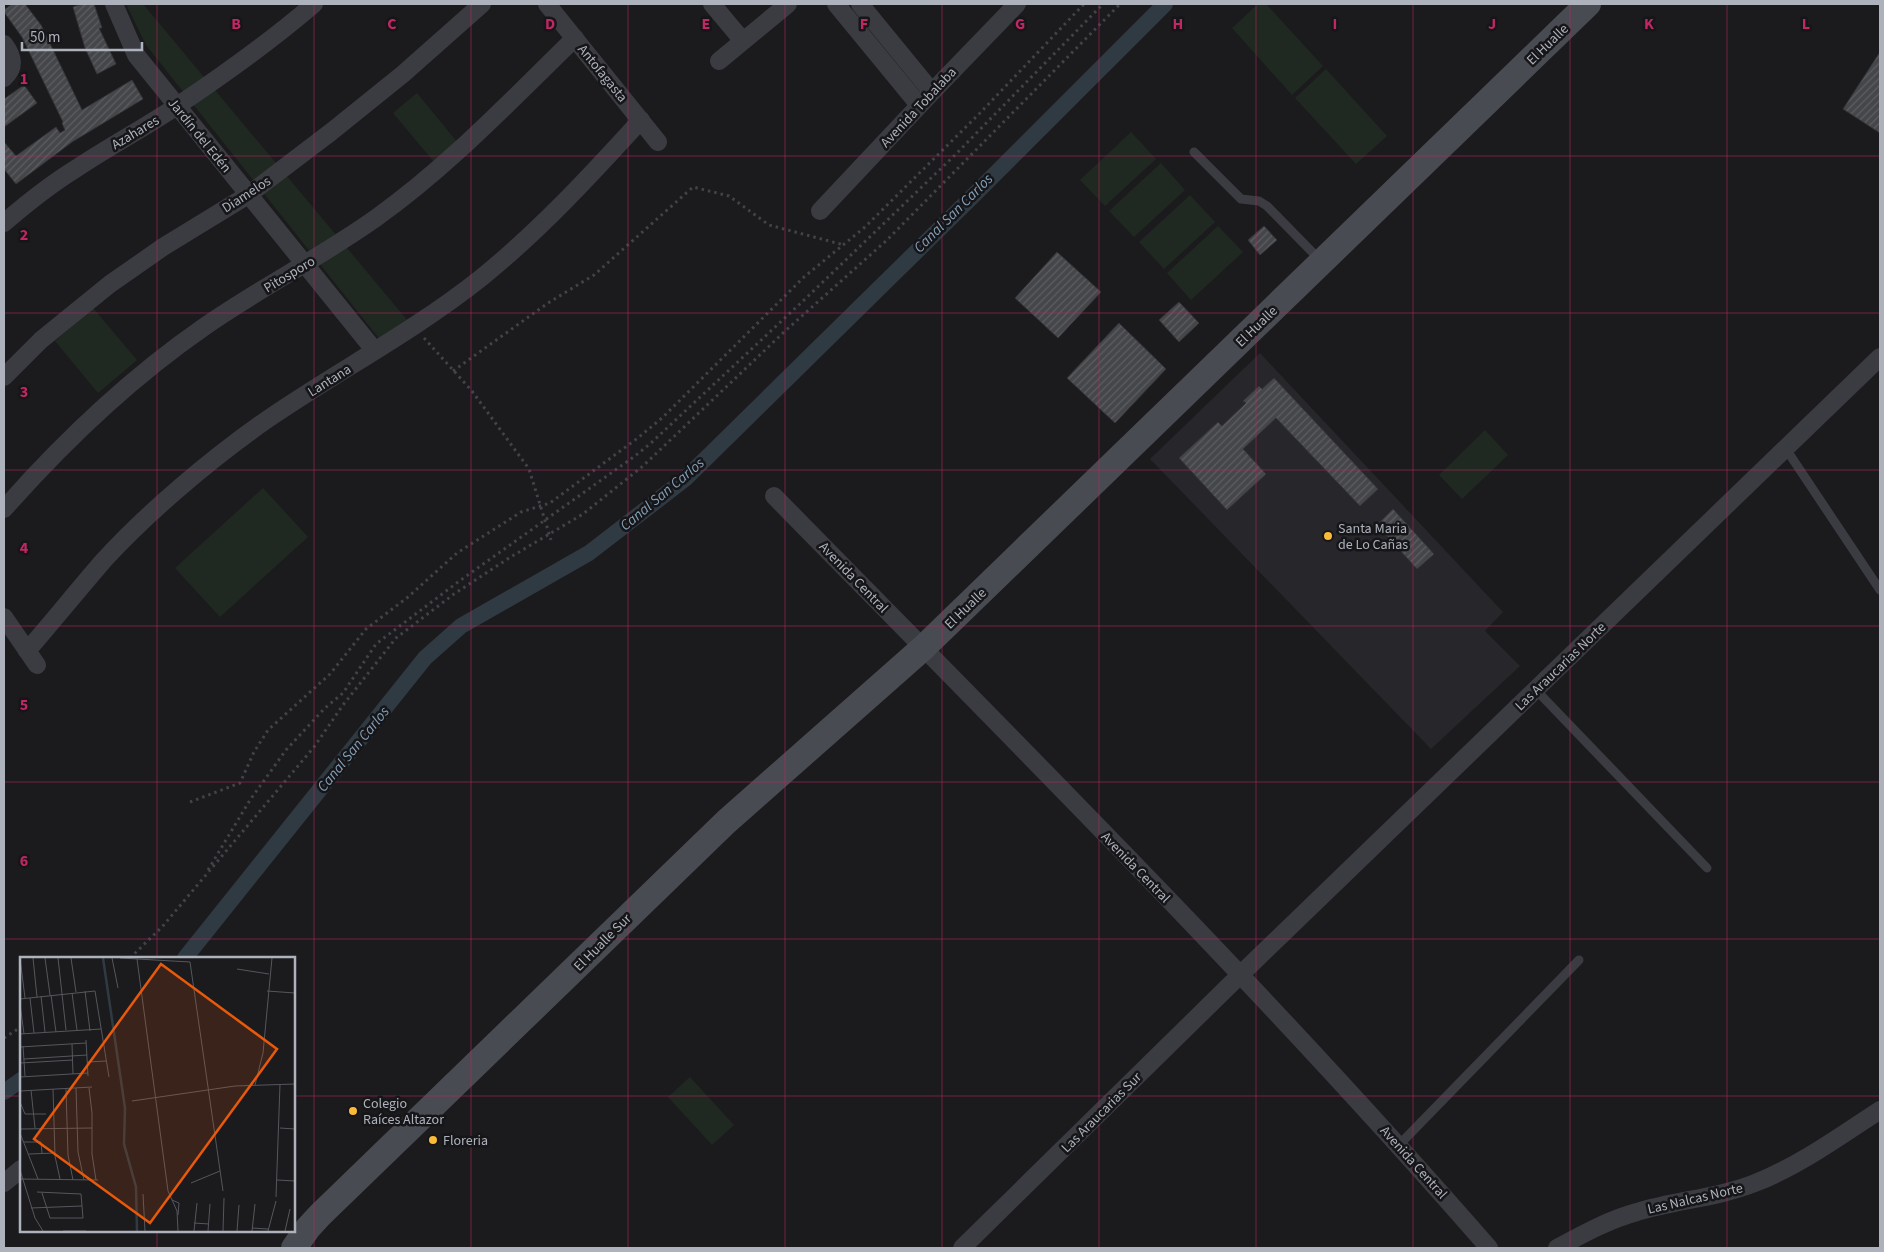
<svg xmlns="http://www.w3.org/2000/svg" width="1884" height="1252" viewBox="0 0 1884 1252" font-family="'Source Sans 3',sans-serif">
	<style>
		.built { fill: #27262a }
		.grass { fill: #202921 }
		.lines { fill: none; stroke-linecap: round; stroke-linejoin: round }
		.canal { stroke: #303a42; stroke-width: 16 }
		.building { fill: url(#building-hatch); stroke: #353539 }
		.path { stroke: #414349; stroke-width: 3; stroke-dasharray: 2.5 4; stroke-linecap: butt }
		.lane { stroke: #3b3c42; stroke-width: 9 }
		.street { stroke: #3b3c42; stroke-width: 18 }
		.secondary { stroke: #494b52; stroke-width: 26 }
		.grid { fill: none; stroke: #c02765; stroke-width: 1; stroke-opacity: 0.55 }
		.poi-dot { fill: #f9ba37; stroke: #161518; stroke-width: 2 }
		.labels { text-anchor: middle; stroke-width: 5; stroke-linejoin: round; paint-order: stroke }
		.street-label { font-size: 14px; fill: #adb2bd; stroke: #161518 }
		.poi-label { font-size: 14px; fill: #adb2bd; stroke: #161518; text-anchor: start }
		.water-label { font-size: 15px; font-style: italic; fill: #839fb8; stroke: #161518 }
		.inset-river { fill: none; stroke: #303a42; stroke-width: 2.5 }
		.inset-road { fill: none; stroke: #55575d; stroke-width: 1 }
		.view { fill: #e8590c; fill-opacity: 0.15; stroke: #e8590c; stroke-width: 2.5 }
		.inset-edge { fill: none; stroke: #adb2bd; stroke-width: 2.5 }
		.grid-label { font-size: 16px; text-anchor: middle; font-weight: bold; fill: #c02765; stroke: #161518; stroke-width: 5; stroke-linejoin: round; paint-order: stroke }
	</style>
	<defs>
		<pattern id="building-hatch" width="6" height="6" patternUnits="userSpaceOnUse" patternTransform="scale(1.25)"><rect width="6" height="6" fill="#45464a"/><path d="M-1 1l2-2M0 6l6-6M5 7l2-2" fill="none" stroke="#5d5e62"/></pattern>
	</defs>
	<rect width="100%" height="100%" fill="#1b1b1d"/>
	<path class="built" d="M1260 353 1503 612 1485 631 1520 666 1431 749 1150 459Z"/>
	<path class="grass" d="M126 4H143L408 321 381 341 146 45Z
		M1258 4H1266L1323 66 1292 95 1232 28Z
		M1326 69 1387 136 1356 164 1295 98Z
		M417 93 458 143 434 162 393 113Z
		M1131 132 1156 159 1105 206 1080 180Z
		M1161 163 1185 190 1134 237 1109 211Z
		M1190 195 1215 222 1164 269 1139 242Z
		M1218 226 1243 252 1191 300 1167 273Z
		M93 308 137 360 98 393 55 341Z
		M1485 430 1508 455 1462 499 1439 475Z
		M263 488 308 537 220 617 175 568Z
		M690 1077 734 1125 712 1145 668 1097Z"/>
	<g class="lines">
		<path class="canal" d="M185 958 425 658 461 626 589 553 685 479 978 191 1165 4
			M4 1092 21 1080"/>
	</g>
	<path class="building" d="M12 4H25L41 25 82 110 132 80 143 99 72 142 16 184 4 169V142L16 156 56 127 60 133 65 130 62 123 63 122 22 37 4 12V10Z
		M82 4H94L102 28H99L116 64 97 74 85 48 73 7Z
		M1880 52V133L1843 109Z
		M24 85 37 103 4 127V99Z
		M1264 226 1277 240 1260 255 1248 240Z
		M1057 252 1101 292 1058 338 1015 298Z
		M1179 302 1199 323 1179 342 1159 320Z
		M1119 323 1166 369 1115 423 1067 378Z
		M1274 378 1378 489 1360 506 1276 418 1243 449 1266 474 1227 510 1179 458 1218 422 1222 426 1246 403 1243 401 1259 386 1262 389Z
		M1393 509 1434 554 1417 569 1377 525Z"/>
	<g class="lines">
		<path class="path" d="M424 338 472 391 529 469 551 540
			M453 371 548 303 594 275 693 187 729 196 769 225 844 245
			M190 802 240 783 254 752 268 730 330 674 366 629 408 597 457 553 521 512 550 503 639 437 662 418 804 277 865 227 980 113 1084 4
			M208 870 250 800 286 750 325 708 343 693 376 644 458 582 635 456 651 443 804 300 953 157 1103 4
			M130 958 162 927 314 747 343 705 396 638 454 594 509 558 583 514 643 466 784 332 887 240 1120 4
			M4 1038 21 1027"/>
		<path class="lane" d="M1194 152 1241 199 1259 201 1267 206 1320 260
			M1786 449 1880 590
			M1536 690 1707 868
			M1399 1145 1579 960"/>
		<path class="street" d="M114 4 136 55 375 351
			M547 4 658 142
			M712 4 743 41
			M836 4 919 105
			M860 4 932 92
			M4 44C13 56 16 67 4 78
			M719 61 788 4
			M820 211 932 92 1017 4
			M4 223C27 203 51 184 77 168 110 146 144 128 177 106 225 74 271 41 314 4
			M4 377 41 340 110 284 163 247 248 195 331 132 403 74 482 4
			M774 496C1016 743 1262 987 1489 1248
			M4 509C64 441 129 379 204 327 260 288 321 257 376 218 449 166 511 100 575 38
			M4 617 37 665
			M27 651C53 621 78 590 104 560 149 511 211 459 265 421 336 372 413 332 481 278 539 231 590 176 641 120
			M4 1183 21 1169
			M962 1248 1240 975 1880 357
			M1557 1248C1583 1234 1608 1220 1637 1212 1676 1200 1717 1198 1755 1183 1799 1166 1840 1136 1880 1110"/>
		<path class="secondary" d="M294 1248 308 1228 320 1215 726 822 923 648 1588 4"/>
	</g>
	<path class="grid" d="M157 4V958M314 4V1248M471 4V1248M628 4V1248M785 4V1248M942 4V1248M1099 4V1248M1256 4V1248M1413 4V1248M1570 4V1248M1727 4V1248M4 156H1880M4 313H1880M4 470H1880M4 626H1880M4 782H1880M4 939H1880M4 1096H21M294 1096H1880M157 1231V1248"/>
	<g class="poi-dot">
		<circle cx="1328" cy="536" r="5"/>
		<circle cx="353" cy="1111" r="5"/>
		<circle cx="433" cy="1140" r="5"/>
	</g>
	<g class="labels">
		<g class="street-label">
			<text transform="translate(1547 44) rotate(-44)" y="5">El Hualle</text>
			<text transform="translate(603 73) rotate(51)" y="5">Antofagasta</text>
			<text transform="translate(918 107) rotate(-47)" y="5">Avenida Tobalaba</text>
			<text transform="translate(135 132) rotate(-31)" y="5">Azahares</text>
			<text transform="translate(200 135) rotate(51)" y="5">Jardín del Edén</text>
			<text transform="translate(246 194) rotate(-33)" y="5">Diamelos</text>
			<text transform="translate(289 274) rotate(-31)" y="5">Pitosporo</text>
			<text transform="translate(1256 326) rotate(-44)" y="5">El Hualle</text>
			<text transform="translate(329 380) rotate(-32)" y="5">Lantana</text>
			<text transform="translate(854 577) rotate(46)" y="5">Avenida Central</text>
			<text transform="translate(965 608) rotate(-44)" y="5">El Hualle</text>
			<text transform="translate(1560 666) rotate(-44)" y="5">Las Araucarias Norte</text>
			<text transform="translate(1136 867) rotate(46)" y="5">Avenida Central</text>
			<text transform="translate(602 942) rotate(-45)" y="5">El Hualle Sur</text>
			<text transform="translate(1101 1112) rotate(-45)" y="5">Las Araucarias Sur</text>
			<text transform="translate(1414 1162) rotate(48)" y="5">Avenida Central</text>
			<text transform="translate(1695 1198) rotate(-13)" y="5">Las Nalcas Norte</text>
		</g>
		<g class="poi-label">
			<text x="1338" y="533">Santa Maria<tspan x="1338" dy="16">de Lo Cañas</tspan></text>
			<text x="363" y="1108">Colegio<tspan x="363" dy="16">Raíces Altazor</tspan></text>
			<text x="443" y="1145">Floreria</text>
		</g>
		<g class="water-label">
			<text transform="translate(953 213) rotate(-45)" y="5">Canal San Carlos</text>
			<text transform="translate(662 494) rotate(-40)" y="5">Canal San Carlos</text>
			<text transform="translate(353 749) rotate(-51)" y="5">Canal San Carlos</text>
		</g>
	</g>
	<g transform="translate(20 957)">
		<rect width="275" height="275" fill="#1b1b1d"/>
		<path class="inset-river" d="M83 1 105 151 104 187 116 230 117 274"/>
		<path class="inset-road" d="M0 1 5 41M13 1 17 40M25 1 30 38M38 1 46 73M51 1 56 35M92 1 98 31M100 1 170 5M117 2 148 234 157 254 158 274M170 5 203 234M217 12 249 17M65 34 70 74M247 34 275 36M52 36 57 73M31 38 36 75M21 39 25 75M10 41 14 76M0 42 75 34 89 120M0 47 4 77M0 77 81 72M66 83 68 119M52 87 53 117M3 89 5 119M0 90 66 86M4 102 67 98M67 105 86 104M0 106 53 103M0 120 68 116M235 128 243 96 252 1M56 131 58 195 64 223M69 131 72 156V197L76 223M33 132 35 199 40 222M46 132 48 198 53 223M11 133 15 171M0 134 72 130M112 144 215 129 275 127M0 145 5 157H26M260 171 275 172M0 172 72 171M0 176 18 222M4 185H21L22 196M9 197 35 196M0 213 15 261 23 274M0 222 78 223M257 223 275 224M171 226 200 214M17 235 61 237 63 261H30L22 236M123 237 125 274M256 240 260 127M152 243 159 246 158 258M11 251 62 249M174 266 189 267M232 271 248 272M43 274H66M174 274 177 246M188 274 190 247M203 274 204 241M217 274 219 248M232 274 235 247M248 274 256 244M265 274 270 252"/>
		<path class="view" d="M141 7 257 92 130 266 14 182Z"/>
		<rect width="275" height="275" class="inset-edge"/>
	</g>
	<g class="grid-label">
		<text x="236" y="29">B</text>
		<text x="392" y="29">C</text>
		<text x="550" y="29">D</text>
		<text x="706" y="29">E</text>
		<text x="864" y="29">F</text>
		<text x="1020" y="29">G</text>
		<text x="1178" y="29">H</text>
		<text x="1335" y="29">I</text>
		<text x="1492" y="29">J</text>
		<text x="1649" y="29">K</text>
		<text x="1806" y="29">L</text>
		<text x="24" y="84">1</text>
		<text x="24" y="240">2</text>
		<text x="24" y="397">3</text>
		<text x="24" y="553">4</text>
		<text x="24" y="710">5</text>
		<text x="24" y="866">6</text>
	</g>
	<rect width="1884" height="1252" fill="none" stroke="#adb2bd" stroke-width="10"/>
	<path d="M22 42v8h120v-8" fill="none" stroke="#adb2bd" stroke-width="2.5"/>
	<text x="30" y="42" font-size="15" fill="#adb2bd" stroke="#161518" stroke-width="4" paint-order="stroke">50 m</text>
</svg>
